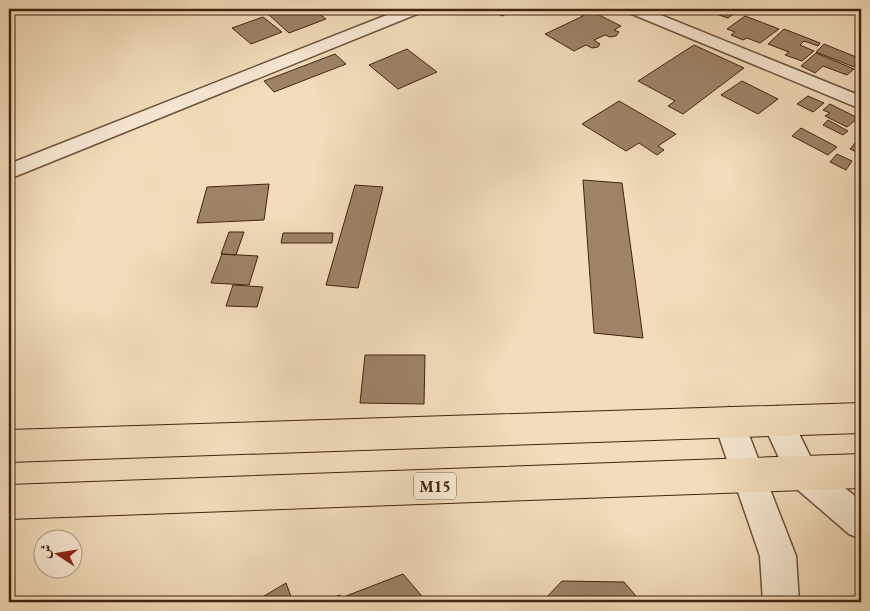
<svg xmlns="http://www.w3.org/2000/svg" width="870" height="611" viewBox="0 0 870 611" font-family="'EB Garamond',Amiri,serif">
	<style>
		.building { fill: #9e8369; stroke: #432311 }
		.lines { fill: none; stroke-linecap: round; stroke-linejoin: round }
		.street-casing { stroke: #6f513c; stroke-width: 3 }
		.highway-casing { stroke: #432311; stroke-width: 2 }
		.street { fill: #f7e8d3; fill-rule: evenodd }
		.highway { fill: #f2dcbb; fill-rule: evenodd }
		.labels { text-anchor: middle; stroke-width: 4.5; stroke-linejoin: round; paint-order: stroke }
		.shield { fill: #f7e8d3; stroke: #795e4b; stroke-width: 1 }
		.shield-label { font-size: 16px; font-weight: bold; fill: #432311 }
	</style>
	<rect width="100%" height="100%" fill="#f2dcbb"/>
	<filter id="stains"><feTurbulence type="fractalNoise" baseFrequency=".004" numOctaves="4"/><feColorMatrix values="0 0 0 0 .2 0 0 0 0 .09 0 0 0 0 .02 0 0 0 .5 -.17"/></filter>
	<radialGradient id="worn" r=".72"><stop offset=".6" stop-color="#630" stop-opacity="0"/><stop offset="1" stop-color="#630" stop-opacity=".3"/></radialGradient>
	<path class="building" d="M282 9H313L326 19 289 33 268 14Z
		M490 9H518L502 16Z
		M587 9 621 26 614 30 619 32 616 36 610 37 605 35 594 40 600 44 598 47 592 48 586 45 574 51 545 34 583 16 578 13Z
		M727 9 736 12 728 18 719 15Z
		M745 16 779 29 760 43 747 38 743 40 731 35 735 32 727 29Z
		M263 17 282 32 251 44 232 28Z
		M784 29 820 43 818 46 804 41 800 45 814 51 802 61 785 55 789 52 768 44Z
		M824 44 861 59 854 67 816 52Z
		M694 45 744 68 683 114 668 106 675 101 638 81Z
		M407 49 437 72 398 89 369 65Z
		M816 53 854 69 847 75 823 66 815 73 801 66Z
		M335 54 346 64 274 92 264 81Z
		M742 81 778 99 758 114 721 95Z
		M808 96 824 103 813 112 797 104Z
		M619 101 676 134 658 146 664 150 657 155 639 143 626 151 582 124Z
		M830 104 858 118 847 127 825 116 830 113 823 110Z
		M828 120 848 131 843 135 823 125Z
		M801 128 837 147 828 155 792 136Z
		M861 136V154L850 149Z
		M837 154 852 161 846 170 830 162Z
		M583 180 622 183 643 338 594 333Z
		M269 184 264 220 197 223 207 187Z
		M355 185 383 187 358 288 326 285Z
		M229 232H244L236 255 221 254Z
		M283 233H333L332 243H281Z
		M222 254 258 256 249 285 211 283Z
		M233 285 263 287 257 307 226 306Z
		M365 355H425L424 404 360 403Z
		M403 574 427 602H347L346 596Z
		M562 581 624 582 641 602H549L546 598Z
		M286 583 293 602H254Z
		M340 595 342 602H321Z
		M55 600V602H9V601Z"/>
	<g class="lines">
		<g class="street-casing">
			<path id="street" d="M402 9H424L422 12 9 179V164Z
				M625 9H646L861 96V109L627 12Z
				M777 406 788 411 813 462 861 501V539L849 534 791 484 762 421 766 411Z
				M729 407 740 412 796 556 799 602H763L760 556 714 422 718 412Z"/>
		</g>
		<g class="highway-casing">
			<path id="highway" d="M861 403V433L9 462V430Z
				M861 454V488L9 519V485Z"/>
		</g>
		<use href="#street" class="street"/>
		<use href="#highway" class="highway"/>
	</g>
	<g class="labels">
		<rect class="shield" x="414" y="472.5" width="42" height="27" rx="4"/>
		<g class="shield-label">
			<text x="435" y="492">M15</text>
		</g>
	</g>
	<rect width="870" height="611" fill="none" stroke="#f2dcbb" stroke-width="30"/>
	<rect x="10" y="10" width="850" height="591" fill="none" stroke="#432311" stroke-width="2.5"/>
	<rect x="15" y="15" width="840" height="581" fill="none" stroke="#432311"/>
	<g transform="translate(58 554) rotate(282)"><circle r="24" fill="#f7e8d3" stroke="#af9985"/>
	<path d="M0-4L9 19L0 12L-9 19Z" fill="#8f2418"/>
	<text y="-8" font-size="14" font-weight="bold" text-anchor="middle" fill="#432311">ش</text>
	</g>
	<rect width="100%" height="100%" filter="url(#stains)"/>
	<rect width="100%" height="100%" fill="url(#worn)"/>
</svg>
